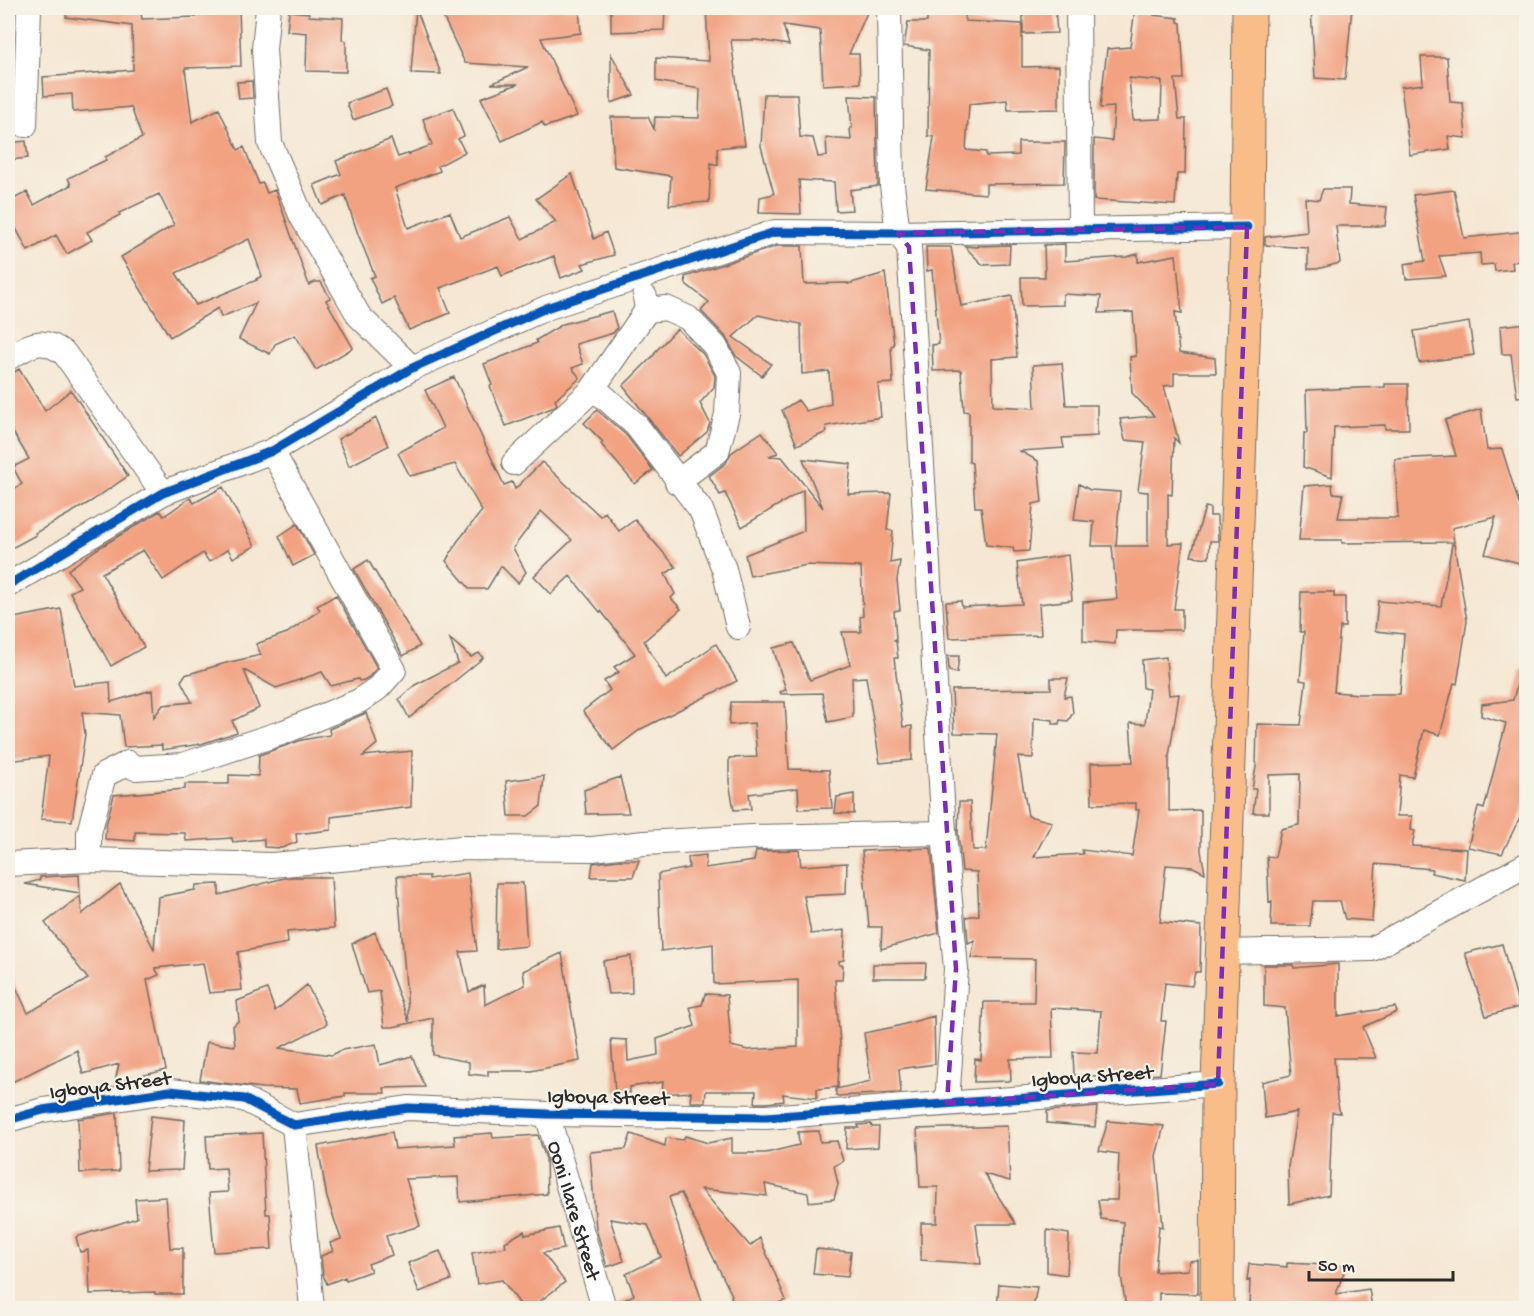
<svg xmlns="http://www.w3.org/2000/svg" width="1534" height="1316" viewBox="0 0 1534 1316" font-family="'Gochi Hand',sans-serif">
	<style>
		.building { fill: #f2a181; fill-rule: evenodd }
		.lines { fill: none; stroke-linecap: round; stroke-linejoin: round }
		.minor-casing { stroke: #726d66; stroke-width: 26 }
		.primary-casing { stroke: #726d66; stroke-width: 35 }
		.minor { stroke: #fff; stroke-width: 24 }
		.primary { stroke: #f9bd89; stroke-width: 33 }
		.cycleway-casing { stroke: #f7f3e8; stroke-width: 13 }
		.cycleway { stroke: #0057b8; stroke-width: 9 }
		.marked { fill: none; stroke: #7b2cbf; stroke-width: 4.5; stroke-dasharray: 12 8; stroke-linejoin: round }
		.labels { text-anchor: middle; stroke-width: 4.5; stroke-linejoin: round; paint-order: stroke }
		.street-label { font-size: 21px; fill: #2b2b2b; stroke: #f7f3e8 }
	</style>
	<rect width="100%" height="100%" fill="#f7f3e8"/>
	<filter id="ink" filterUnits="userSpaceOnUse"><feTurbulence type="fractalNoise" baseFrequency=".0167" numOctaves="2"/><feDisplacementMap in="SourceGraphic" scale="12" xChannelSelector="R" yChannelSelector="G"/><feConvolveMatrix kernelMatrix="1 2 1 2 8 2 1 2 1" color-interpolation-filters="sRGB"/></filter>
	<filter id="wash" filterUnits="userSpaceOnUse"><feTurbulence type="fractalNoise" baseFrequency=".008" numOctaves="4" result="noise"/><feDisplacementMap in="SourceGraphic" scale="24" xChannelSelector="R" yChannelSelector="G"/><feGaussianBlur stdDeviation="1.35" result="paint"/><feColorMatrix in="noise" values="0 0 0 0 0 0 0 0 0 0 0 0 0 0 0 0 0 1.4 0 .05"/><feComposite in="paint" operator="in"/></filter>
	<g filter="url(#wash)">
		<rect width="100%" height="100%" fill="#f5e7d3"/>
		<g id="blocks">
			<path class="building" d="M67 8H140L142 19 196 17V9L239 8 241 66 185 68 192 122 219 109 238 150 244 147 259 184 263 183 267 193 275 190 309 285 315 282H321L330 298 326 300 353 348 316 370 295 335 275 344 270 354 239 339 256 303 221 317 218 308 170 337 121 257 174 225 159 194 119 213 120 215 87 232 92 240 67 254 56 235 28 251 8 213V202L27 192 34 205 71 185 68 178 106 160 105 157 142 138 131 107 73 112 72 94 44 96 43 77 133 70 132 26 66 17ZM249 239 262 276 256 279 257 280 196 305 176 273Z
				M416 8 441 74 411 73Z
				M439 8H579L581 33 541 38 577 116 545 127 542 122 502 141 481 98 518 84H491L528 67 465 63Z
				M611 8H665L664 30 611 32Z
				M706 8 820 10 869 8 849 54H859L860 83 823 85 820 30 783 25 789 45 757 40H731L745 145 717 148 718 165 711 163 709 202 669 205 671 176 614 167 611 117H648L654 129 655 117 699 118 700 89 656 81V58L709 61Z
				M927 8H965V21L1022 24V67L1059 66V109L1008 110 1007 100 969 104 966 150 986 152V156L1018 155V142H1065L1064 183 986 184V194L926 189 934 137 928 136 929 50 904 46 908 22H927Z
				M1023 8H1055L1057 33 1023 34Z
				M1135 8H1155L1154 15 1178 18V22L1181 23 1184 79H1175L1179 119H1186L1185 174H1177L1175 205 1094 200V139L1112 141 1114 107 1100 108 1107 49 1130 47ZM1129 78 1162 81 1161 119 1133 120Z
				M1311 8H1352L1345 80 1315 78Z
				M289 11 309 13V16L343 18 342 40 346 41V72L306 71 307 33 287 31Z
				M611 54 634 95 611 103Z
				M1421 57H1447L1450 102 1463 103 1466 138 1448 136 1450 149 1410 155 1401 87 1423 84Z
				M252 81 253 98 239 99 237 82Z
				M386 89 392 106 353 120 347 103Z
				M764 94H797L800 137 813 138 818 157 827 156 826 138 851 140 850 128H852L849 96 876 97 878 186 850 190 852 210 836 211 834 182 799 180 801 214 759 213 760 197 774 194 761 146Z
				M453 108 464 136 458 139 465 152 438 166 440 171 395 188 408 228 450 212 460 237 510 217 522 239 556 222 536 199 572 174 594 239 606 232 614 255 582 264 585 269 561 278 554 256 502 276 498 266 440 288 450 313 409 330 394 298 382 304 370 278 375 276 358 234 345 195 322 205 314 185 341 174 336 161 391 139 398 157 410 153V155V153L432 145 423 119Z
				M26 141 28 158 8 160V143Z
				M1323 189H1350L1349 204 1387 207 1385 226H1336L1340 263 1317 269H1308V248L1265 245V237L1307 232 1305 198 1319 200Z
				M1454 190 1464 238 1527 231V260L1512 262 1513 269 1495 271 1494 264 1481 265 1480 253 1439 256 1446 276 1406 279 1404 264 1425 261 1413 195Z
				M1065 244V261L1126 257 1138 254V262L1176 255 1182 313 1175 312 1179 353 1215 358 1216 373H1174V385L1164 386 1179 443 1174 438 1172 495 1168 494V544L1183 543 1174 609H1182V630H1116L1115 644 1083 641V602L1117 599 1112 546H1092L1094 522 1074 520 1079 484 1090 490 1120 492 1116 546H1148V492L1138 491 1145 442 1125 440 1120 419 1154 416 1132 393 1130 357 1136 356 1133 312 1099 313 1101 296 1063 294V305L1022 306 1021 277H1045L1044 245Z
				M1010 245 1009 264 983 265 964 246 978 247V246Z
				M777 246H802L804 284 848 283V284L885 273 894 345 891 346 893 383 878 384 881 417 826 426 827 432 797 445 782 410 798 400 806 411 831 404 829 371 802 374 801 324 758 315 733 337 771 364 762 376 736 356 725 336 701 311 709 302 686 284 685 277Z
				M926 247H951L961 306 1012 296 1017 357 992 359 993 406 1035 408 1033 365 1062 363 1066 405H1097V436L1062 438 1064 448 1020 451 1038 461 1042 502 1033 504 1029 551 1014 552 1013 548 986 545 981 507H975L972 463 969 462V412L964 411 961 370 933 371 932 345 939 344 932 270 927 271Z
				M612 311 617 328 613 333 576 344 583 364 572 368 580 378 555 400 557 404 552 408 506 426 490 386 492 385 484 364 537 343 536 340 563 324Z
				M1469 322 1474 355 1419 363 1414 331Z
				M1527 323V396L1517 397 1511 354H1502L1500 326Z
				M677 329 703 354 715 376 714 387 700 403 710 423 707 432 678 456 623 386 655 354 654 353Z
				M19 369 45 411 71 390 128 476 90 502 35 533 36 535 8 550V492L22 484 13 467 29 459 8 424V376Z
				M454 377 504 485 512 482 515 489 542 462 600 516 605 512 619 531 635 520 676 567 665 574 675 594 671 598 681 609 644 641 666 679 716 644 737 681 641 729 613 750 583 711 610 690 604 681 619 672 614 667 635 654 601 611 600 612 570 576 551 594 534 576 572 540 541 511 513 548 526 572 518 583 501 566 487 589H470L446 561 457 542 482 511 455 464 410 476 398 453 443 428 425 390Z
				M1385 384H1408L1409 429H1385V425L1334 427 1332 477 1303 467 1304 433H1307L1306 390 1385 387Z
				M1481 409 1487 450 1502 449 1519 504 1527 503V565L1485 554 1496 517 1452 528 1454 542 1342 543V540H1299L1304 486 1332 484 1333 493 1343 494 1338 518H1398L1395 459 1456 456 1445 420Z
				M597 410 626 435 653 470 635 484 601 444 603 442 584 423Z
				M376 418 388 446 349 466 338 439Z
				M762 432 778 453 769 456 782 457 823 508 803 459 851 464 848 494 891 493 887 530 893 531 890 563 900 561 897 580 900 610 894 611 896 639 894 641H896L898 658H894L903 727 912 726V760L880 763 866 677 852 678 853 717 828 722 822 693 781 694 780 692 786 690 773 648 794 643 810 680 850 665 842 632H861L860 617 863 616 861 567 807 565 750 576 745 555 804 531 803 490 742 527 725 493 720 495 709 476 726 463 731 453Z
				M223 487 255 546 233 558 228 549 209 562 203 553 163 580 143 550 102 573 144 647 111 666 70 592 80 587 68 570 97 549 160 511 164 516 190 498 194 503Z
				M1205 507 1210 508V516H1217L1218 541H1210L1209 558 1191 556Z
				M297 524 314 555 293 566 279 536Z
				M1452 544H1454L1467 621 1457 684 1454 683 1440 735 1424 730 1413 777 1400 775 1397 816H1412L1411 830 1415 831 1412 846 1467 849 1465 880 1431 873 1432 869 1376 864 1372 921 1345 919 1340 901H1313L1310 926H1271L1272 901 1269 902 1267 856 1275 857 1281 829 1299 825 1300 774 1269 775V813H1253L1256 789H1252L1256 767 1257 724 1301 725 1306 681 1300 680 1304 632H1300L1301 592H1334V597H1345V627H1340L1334 692 1359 694H1400L1404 634 1375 631 1378 601 1441 606Z
				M1068 555 1072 600 1039 604 1041 635 949 638 946 602 961 601 962 607 1022 604 1017 563Z
				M368 560 420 646 403 656 354 569Z
				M336 595 377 668 369 677 364 680 359 681 358 679 331 686 322 672 276 688 244 670 259 708 232 721 237 732 201 744 162 750V745L124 747 120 715 82 712 85 734 72 821 41 819 49 756 8 761V619L61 609 74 686 110 682 111 702 152 690 154 717 163 705 192 702 181 681 185 675 226 663 261 655 256 644 287 633 320 610 317 606Z
				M450 639 471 657 479 653 483 658 409 718 399 699 415 685 458 663Z
				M948 656H959L957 673 949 671Z
				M1166 657 1169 695 1179 694 1169 756V811L1201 810V851L1205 873 1193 867 1166 865 1160 922 1201 926 1200 972H1195L1192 986 1165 983 1161 1021H1166L1160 1074 1122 1077 1074 1075 1073 1052 1098 1053 1101 1011 1051 1008 1053 1058 1010 1059 1011 1081 974 1082 975 1059 981 1060 984 1002H1034L1035 959 971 958 975 940 968 943 966 917 979 915 977 872 962 871 958 832 959 802H970L973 850H986L997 734 954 733 952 690 1051 689V678H1068L1064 697 1071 696 1073 713 1068 721 1060 720 1059 724H1053V720L1034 718 1033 758 1018 757 1028 816 1052 822 1034 857 1083 854 1082 850 1132 856 1139 810H1136V803L1092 804 1091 763 1133 762 1130 723 1145 724 1149 689 1143 688 1142 660Z
				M1521 669 1527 670V792L1520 817 1502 854 1468 847 1478 807 1484 809 1506 723 1481 716 1482 704 1513 700Z
				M731 702H785L789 769 829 770 832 808 799 809 798 788 749 794 751 809 734 810 729 782V758L757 757 754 723 729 725Z
				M366 713 377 744 363 756 412 751 411 807 331 817V830L296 834 297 842 282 848 264 847V839L233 842 232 838 186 841 185 833 135 832V841L105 839 106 825 114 795 185 789V784H229V775L258 776 259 755 302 740 330 735 329 729Z
				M544 776 541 806 528 816H509L506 781Z
				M620 777 629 813 586 814 584 790Z
				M854 794V814L835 813 837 797Z
				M931 848 939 933 881 949 882 927H869L862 851Z
				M799 850 801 866 847 863 846 894 804 896 811 934 845 930 844 960 839 961V965H843L842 980H835L840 1045 838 1087 817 1089V1098L783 1094 784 1101 766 1103H755L756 1091H706L705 1102H690L691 1092 662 1094 663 1082 630 1087V1093L615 1092 611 1039 627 1040 628 1061 658 1055 657 1039 695 1026 690 1007 702 1005 705 994 727 995 731 1046 748 1050 798 1047V980L714 984 713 944 661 951 658 874 689 868 688 857 706 855 705 868 754 861 756 851Z
				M619 860H639L633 877H591L593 863Z
				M468 873 477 951 460 952 469 992 484 985 485 1005 525 985 523 971 562 953 580 1061 531 1071H488V1076L469 1074V1062L433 1055V1018L393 1027H384L380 991 367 993 352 944 375 932 409 1022 397 876H429V879Z
				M79 875 80 893 25 884 40 880V877Z
				M292 877H331L334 928 287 932 288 943 238 952 242 990 209 993 203 963 155 968 159 975 147 980 166 1070 115 1082 119 1064 83 1074 77 1050 8 1084V970L28 1013 88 979 45 923 80 896 82 914 120 884 154 949 158 897 195 890 196 885 219 884V895L280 879Z
				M497 883H523L527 946 496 949Z
				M1502 944 1519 1007 1486 1016 1465 953Z
				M631 956 632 993 608 994 603 961Z
				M926 963 925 978H873V964Z
				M1338 964V1016L1395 1007 1397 1012 1363 1027 1376 1058H1334L1337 1100 1340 1113 1332 1112 1329 1195 1289 1204 1288 1167 1297 1112 1265 1118 1262 1082 1291 1075 1285 1008 1264 1006V965H1293L1294 968Z
				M307 985 327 1024 279 1048 332 1055 342 1050 376 1044 380 1065 412 1056 425 1087 384 1088 385 1093H345V1096L300 1103 297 1089 262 1088 200 1080 207 1042 235 1046 233 1026 239 1020 237 1001 267 989 275 1011Z
				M934 1016 935 1064 899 1069 901 1093 836 1096V1089L871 1081 864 1033 894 1027Z
				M1097 1107 1095 1127 1047 1123V1111Z
				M117 1113 119 1171 80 1173 78 1119Z
				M151 1116 185 1120 182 1170 145 1171Z
				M1108 1121 1164 1126 1156 1156 1163 1227 1159 1226 1155 1272 1188 1270 1189 1261 1198 1260V1294L1159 1293V1308H1126L1121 1275 1123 1222 1101 1219 1098 1200H1117L1119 1154 1099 1151Z
				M871 1124 872 1127H879L878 1147 846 1149 847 1128H859L858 1125Z
				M1007 1126 1010 1181 984 1174 1016 1224H976L981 1264 921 1260V1223H937L938 1187H920L917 1129Z
				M819 1131 820 1142 837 1141 843 1161 834 1166 838 1184 834 1199 809 1202 808 1193 765 1184 767 1196 701 1189 750 1246 760 1238 786 1300 767 1308H734L731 1296 732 1295 681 1193 669 1197 704 1308H618V1303L634 1295 626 1274 661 1257 648 1225 610 1219 624 1261 607 1267 596 1229 590 1152 626 1149 631 1134 665 1146 666 1138 683 1140 685 1136 708 1143 732 1138V1153H766L799 1145 798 1132Z
				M392 1132 395 1149 455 1145 454 1136 492 1133 493 1138 538 1135 546 1159 547 1194 460 1202 458 1177 406 1179 420 1226 386 1236 392 1255 368 1264 371 1271 346 1280 345 1277 327 1284 323 1275 321 1256 333 1251 330 1243 341 1239 327 1198 318 1146Z
				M262 1133 266 1214H270L272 1249 214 1252 209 1193 228 1192 226 1168 208 1169 206 1136Z
				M166 1197 170 1248H183V1294H155V1292L90 1294 88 1250 80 1252 76 1237 137 1218 135 1199Z
				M559 1228 564 1249 543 1253 565 1282 531 1308H523L502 1280 477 1284 472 1253 506 1247 505 1242 524 1231 525 1235Z
				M1047 1230 1069 1234 1067 1275 1047 1272Z
				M816 1249 851 1252 848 1277 813 1274Z
				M440 1251 451 1280 419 1292 408 1263Z
				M1287 1263 1346 1266 1336 1294 1369 1289 1372 1308H1249L1250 1280 1247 1281 1249 1264 1287 1267Z
				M999 1284 1037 1287 1033 1308H997Z"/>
		</g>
	</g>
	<g filter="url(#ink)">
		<use href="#blocks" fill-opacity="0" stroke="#726d66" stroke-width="1.5"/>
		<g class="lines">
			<g class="minor-casing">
				<g id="minor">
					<path d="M268 8 264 49 270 143 302 217 359 316 412 368"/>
					<path d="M889 8 892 185 898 233 909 247 944 833 956 969 947 1103"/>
					<path d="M1078 8 1080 230"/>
					<path d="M25 125 29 8"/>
					<path d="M647 310 666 308 688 318 715 346 729 373 727 414 717 452 677 482"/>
					<path d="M8 358C31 345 41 335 65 354L163 493"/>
					<path d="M591 391 602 395 636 425 701 510 724 569 738 627"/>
					<path d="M514 463 591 391 647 310 645 297"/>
					<path d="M8 585 163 493 272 451 412 368 546 308 775 232 898 233 1247 227"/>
					<path d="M89 860V833L104 775 128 763 135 768 183 765 284 732 359 701 378 688 394 670 272 451"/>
					<path d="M8 864 89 860 272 865 462 848 593 849 644 843 752 837 944 833"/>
					<path d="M1221 952 1372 949 1526 865"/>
					<path id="s1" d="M547 1114 604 1308"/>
					<path d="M8 1120 43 1110 170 1091 244 1099 294 1125 408 1108 547 1114 766 1117 1218 1084"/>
					<path d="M294 1125 312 1308"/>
				</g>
			</g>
			<g class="primary-casing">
				<path id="primary" d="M1217 1308 1218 1084 1247 227 1249 8"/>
			</g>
			<use href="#minor" class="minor"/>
			<use href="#primary" class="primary"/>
			<g class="cycleway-casing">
				<path id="cycleway" d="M8 585 163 493 272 451 412 368 546 308 775 232 898 233 1247 227
					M8 1120 43 1110 170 1091 244 1099 294 1125 408 1108 547 1114 766 1117 1218 1084"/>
			</g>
			<use href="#cycleway" class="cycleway"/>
		</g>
	</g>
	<path class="marked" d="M1247 227 1218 1084 947 1103 956 969 909 247 898 233Z"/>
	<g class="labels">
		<g class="street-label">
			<text transform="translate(1092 1075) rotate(-4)" y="7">Igboya Street</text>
			<text transform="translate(110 1084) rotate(-7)" y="7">Igboya Street</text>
			<text transform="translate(608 1096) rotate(1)" y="7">Igboya Street</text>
			<text dy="7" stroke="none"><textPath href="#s1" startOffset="100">Ooni Ilare Street</textPath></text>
		</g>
	</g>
	<rect width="1534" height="1316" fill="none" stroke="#f7f3e8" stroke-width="30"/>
	<path d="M1309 1271v9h144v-9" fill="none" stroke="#2b2b2b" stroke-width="3"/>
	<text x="1318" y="1271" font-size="18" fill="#2b2b2b" stroke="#f7f3e8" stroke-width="4.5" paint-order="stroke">50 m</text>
</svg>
